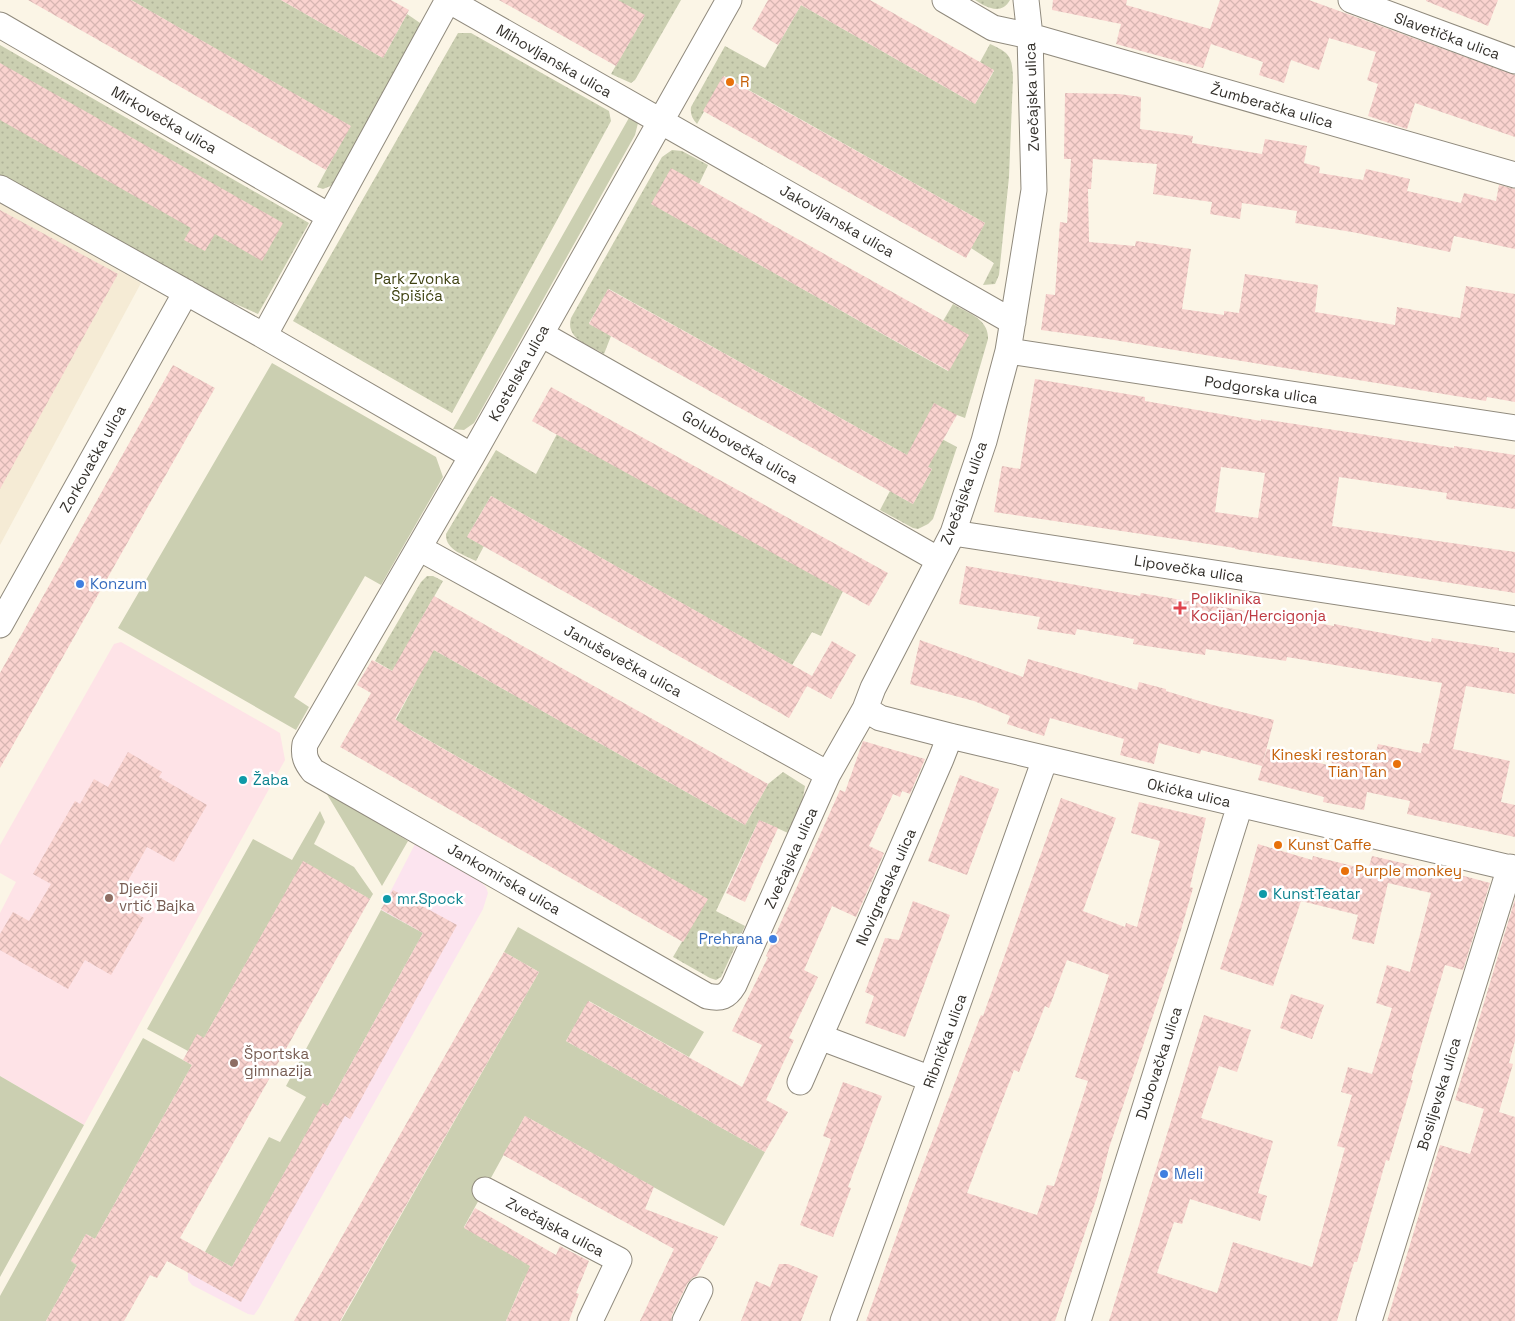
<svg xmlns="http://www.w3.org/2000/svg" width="1515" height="1321" viewBox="0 0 1515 1321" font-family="'Space Grotesk',sans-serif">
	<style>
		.built { fill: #f5ebd5 }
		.industrial { fill: #fce4ef }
		.education { fill: #fee3e7 }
		.grass { fill: #cbcfb1 }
		.park { fill: url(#park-dots) }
		.building { fill: url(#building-cross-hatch); fill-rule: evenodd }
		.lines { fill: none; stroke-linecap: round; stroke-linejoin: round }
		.street-casing { stroke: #908a7d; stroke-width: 27 }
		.street { stroke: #fff; stroke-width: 25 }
		.food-dot { fill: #e8710a; stroke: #fff; stroke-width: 2 }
		.shop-dot { fill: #3f7fe0; stroke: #fff; stroke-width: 2 }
		.health-dot { fill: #e0444e; stroke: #fff; stroke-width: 2 }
		.culture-dot { fill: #0f9aa8; stroke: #fff; stroke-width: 2 }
		.education-dot { fill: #8d6e63; stroke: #fff; stroke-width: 2 }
		.labels { text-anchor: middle; stroke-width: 5; stroke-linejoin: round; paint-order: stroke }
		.street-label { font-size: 15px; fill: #34312c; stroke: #fff }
		.food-label { font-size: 15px; fill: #c56008; stroke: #fff; text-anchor: start }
		.park-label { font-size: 15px; fill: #3f4212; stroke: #fff }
		.shop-label { font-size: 15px; fill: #366cbe; stroke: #fff; text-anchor: start }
		.health-label { font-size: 15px; fill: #be3a42; stroke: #fff; text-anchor: start }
		.culture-label { font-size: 15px; fill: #0d838f; stroke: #fff; text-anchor: start }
		.education-label { font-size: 15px; fill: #785e54; stroke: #fff; text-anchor: start }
	</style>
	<defs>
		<pattern id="park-dots" width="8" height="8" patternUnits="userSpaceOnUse" patternTransform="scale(1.25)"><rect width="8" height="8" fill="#cbcfb1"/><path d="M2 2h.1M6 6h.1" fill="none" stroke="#afb298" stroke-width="1.8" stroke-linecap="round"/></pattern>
		<pattern id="building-cross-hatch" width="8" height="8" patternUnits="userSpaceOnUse" patternTransform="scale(1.25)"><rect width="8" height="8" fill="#fad3cf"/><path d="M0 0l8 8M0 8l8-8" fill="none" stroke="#d7b6b2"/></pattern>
	</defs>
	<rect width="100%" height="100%" fill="#fbf5e6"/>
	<path class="built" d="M0 203 141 283 0 545Z"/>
	<path class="industrial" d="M415 844 481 882 486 887 488 893 483 909 259 1308 254 1315 248 1314 192 1285 188 1280V1273L201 1250 232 1267 323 1103 328 1106 423 933 381 910Z"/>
	<path class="education" d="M121 642 280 733 285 760 84 1125 0 1076V913L16 882 0 873V845L114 644Z"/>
	<path class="grass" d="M630 116 638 123 635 135 474 423 464 430 453 429Z
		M272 363 436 457 443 477 381 585 365 576 294 697 309 707 296 730 118 628Z
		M325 791 408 841 382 886Z
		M320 811 325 822 314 844 354 867 373 894 370 899 303 862 204 1038 188 1051 147 1029 253 839 292 860Z
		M381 910 423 933 328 1106 323 1104 232 1267 205 1252 269 1137 280 1142 306 1097 286 1086Z
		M518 927 704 1032 689 1057 589 1001 566 1041 765 1152 724 1226 525 1116 464 1227 548 1276 543 1289 523 1281 506 1321H341L539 972 504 952Z
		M143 1038 192 1065 95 1239 86 1234 71 1261 77 1265 46 1321H0V1296Z
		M0 1076 84 1125 0 1277Z"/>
	<path class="park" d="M131 0H281L383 58 407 14 423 25 333 185 323 189 317 187 350 126Z
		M602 0H681L635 80 631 83 611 74 645 15Z
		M975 0H1010C1001 16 986 7 975 0Z
		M801 5 975 104 994 71 980 62 990 44C1009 53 1012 55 1013 77L1009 177 999 275 995 284 983 285 994 263 971 248 985 223 724 76 697 124C692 118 690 114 691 107L725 46 765 68Z
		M458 33H471L609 111 611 121 452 413 293 321Z
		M0 45 309 223 258 314 204 290 0 175Z
		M672 150 682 151 708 165 699 184 671 169 652 204 948 371 943 321 953 304C968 313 989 319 988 339L965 418 957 415 921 428 957 447 933 519 928 524 918 529 913 528 880 510 890 491 913 504 932 469 609 289 589 323 611 336 604 354C589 345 565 339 571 318L662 157Z
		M557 434 843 591 821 636 812 632 792 665 491 496 467 537 484 546 476 561C465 555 445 550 446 534L496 450 536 474Z
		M427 576H433L443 581 411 637 745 825 768 784 783 772 805 786 803 798 788 833 759 820 716 911 745 926 721 977 716 980 710 978 673 957 707 899 395 721 415 684 375 661 421 582Z"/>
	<path class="building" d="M28 0H131L351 126 326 170Z
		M281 0H391L409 10 383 58Z
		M499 0H618L645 15 616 66Z
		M768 0H870L994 70 975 104 801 5 778 45 752 29Z
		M1053 0H1127L1126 5 1210 29 1220 0H1309L1515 75V137L1415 103 1407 129 1368 116 1378 84 1367 80 1376 52 1329 38 1319 70 1291 60 1284 83 1259 75 1263 62 1211 44 1203 68 1116 44 1121 24 1052 10Z
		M1426 0H1498L1488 26 1426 1Z
		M0 63 283 223 262 261 215 234 205 251 184 240 191 228 0 120Z
		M723 76 985 223 966 258 703 111Z
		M1065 93 1119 94 1141 97 1140 129 1193 136 1192 143 1262 154 1265 139 1307 146 1304 163 1320 167 1319 173 1363 180 1366 169 1410 179 1407 191 1461 203 1464 193 1496 201 1499 185 1515 189V249L1454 236 1450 252 1352 232 1295 223 1297 211 1242 203 1240 219 1210 214 1212 202 1153 194 1157 164 1093 159 1091 189H1088L1089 242 1135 246 1136 241 1191 249 1182 309 1224 315V311L1239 313 1245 274 1318 285 1315 312 1395 325 1397 307 1460 318 1466 286 1515 294V402L1487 397 1486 401 1108 339 1041 330 1046 294 1055 295 1060 222 1067 223 1071 159H1064Z
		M671 168 969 335 949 371 651 204Z
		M0 210 118 274 0 489Z
		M608 289 907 455 934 403 957 415 928 467 932 469 913 504 589 324Z
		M173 365 215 388 0 768V673Z
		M1035 379 1145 397V401L1261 421V419L1454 448V446L1515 455V509L1446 499 1447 493 1339 477 1332 526 1515 552V593L1303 560 1235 549V548L994 512 1002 466 1020 469ZM1221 467 1265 473 1258 518 1215 512Z
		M551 387 888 573 869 606 532 421Z
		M491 496 812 676 832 641 856 655 831 699 807 686 789 718 467 537Z
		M966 566 1140 596 1141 593 1334 626V624L1431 642 1432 638 1499 648V651L1515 653V694L1466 686 1453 749 1510 761 1501 802 1515 805V837L1407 814 1410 801 1367 792 1364 810 1323 802 1324 797 1258 780 1267 749 1331 766 1333 755 1373 764 1378 744 1421 753 1423 743 1429 744 1442 683 1287 657 1286 661 1206 649 1205 655 1133 644 1134 639 1077 629 1075 635 1037 629 1040 617 959 604Z
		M434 596 768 784 745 825 434 650 395 719 412 731 708 899 683 942 340 747 371 693 357 685 372 660 392 671Z
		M920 640 1023 677 1028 659 1137 690 1139 682 1166 689V691L1213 705 1274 720 1262 766 1201 750 1200 754 1159 743 1154 764 1120 755 1124 739 1050 718 1044 736 1007 724 1010 716 974 701 910 684Z
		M863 741 925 759 910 794 902 791 900 797 893 794 869 846 884 853 856 917 832 906 804 970 818 977 789 1038 794 1040 766 1100 788 1112 765 1152 566 1041 588 1001 742 1087 762 1045 732 1031 768 957 766 956 840 790 845 792Z
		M128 752 162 772 159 777 207 805 174 862 147 847 116 902 144 918 111 975 85 960 68 989 0 950V934L13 912 29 921 51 884 33 874 75 801 80 804 94 779 108 787Z
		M960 775 999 789 967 875 928 861Z
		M1061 798 1116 818 1083 911 1125 927 1126 923 1137 927 1160 841 1131 833 1139 802 1206 818 1190 887 1193 888 1179 937 1109 1148 1097 1197 1055 1321H866L911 1196 981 1015 983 1016ZM1067 960 1109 975 1075 1077 1088 1081 1054 1186 1047 1185 1037 1215 967 1193 1014 1070 1019 1072 1045 1006 1049 1008Z
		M759 820 778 828 745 902 726 893Z
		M1258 844 1312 860 1313 856 1368 870 1372 856 1437 871 1438 869 1490 883 1463 970 1445 965 1411 1080H1413L1389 1161 1386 1160 1357 1262H1354L1337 1321H1109L1204 1015 1251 1030 1237 1072 1219 1066 1201 1118 1273 1141 1258 1193 1267 1196 1260 1221 1190 1199 1182 1224 1174 1222 1157 1273 1217 1293 1233 1242 1312 1267 1345 1148 1337 1146 1352 1095 1341 1092 1348 1067 1372 1074 1392 1008 1376 1003 1387 965 1410 972 1431 893 1388 883 1374 944 1352 939 1358 915 1301 901 1273 986 1220 969 1241 904Z
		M303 861 370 899 180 1238 232 1267 323 1103 328 1106 423 933 381 909 393 890 457 925 350 1119 345 1116 241 1302 167 1261 157 1278 150 1275 124 1321H46L77 1265 71 1261 86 1234 95 1239 192 1065 183 1060 197 1034 204 1038Z
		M1515 899V1041L1509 1063 1513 1064 1499 1112 1515 1117V1321H1387L1440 1145 1470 1154 1484 1109 1455 1100Z
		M913 901 950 915 905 1037 865 1023 874 996 865 992 885 938 899 940Z
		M504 952 539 972 340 1321H294Z
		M1291 994 1324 1005 1312 1039 1280 1028Z
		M843 1082 882 1096 848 1187 851 1188 833 1237 800 1225 831 1139 823 1136Z
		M525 1116 654 1187 645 1209 718 1237 697 1276 692 1278 687 1284 672 1315 671 1321H640L674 1249 503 1155Z
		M475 1208 556 1255 560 1246 589 1261 576 1293 579 1294 569 1321H506L530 1266 464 1228Z
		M779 1264H788L818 1276 801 1321H741L756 1281 770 1287Z"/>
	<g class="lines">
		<g class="street-casing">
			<path id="street" d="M448 0 1013 322
				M729 0 472 456 305 744C303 756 306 762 313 771L707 996C721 999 727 997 734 985L828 774 865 709 873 688 953 533 984 441 1008 351 1034 190 1030 36 1026 0
				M945 0 993 28 1030 36 1515 175
				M1351 0 1515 61
				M0 25 329 216
				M0 188 264 336 472 456
				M541 334 939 560
				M264 336 448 0
				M1008 351 1515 428
				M953 533 1515 619
				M419 548 828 774
				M0 625 186 292
				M865 709 880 718 950 736 1515 869
				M820 1037 931 1079
				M800 1082 941 759 950 736
				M485 1190 619 1260 590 1321
				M685 1321 700 1290
				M843 1321 931 1079 1045 759
				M1078 1321 1240 805
				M1369 1321 1510 867"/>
		</g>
		<use href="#street" class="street"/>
	</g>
	<g class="food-dot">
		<circle cx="730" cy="82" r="5"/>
		<circle cx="1397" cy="764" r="5"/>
		<circle cx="1278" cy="845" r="5"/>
		<circle cx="1345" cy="871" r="5"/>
	</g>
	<g class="shop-dot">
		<circle cx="80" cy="584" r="5"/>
		<circle cx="773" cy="939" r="5"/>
		<circle cx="1164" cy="1174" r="5"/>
	</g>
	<path class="health-dot" d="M1177.5 600.5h5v5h5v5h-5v5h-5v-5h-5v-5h5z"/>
	<g class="culture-dot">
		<circle cx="243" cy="780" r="5"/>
		<circle cx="1263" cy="894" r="5"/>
		<circle cx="387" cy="899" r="5"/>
	</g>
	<g class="education-dot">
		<circle cx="109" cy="898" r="5"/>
		<circle cx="234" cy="1063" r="5"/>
	</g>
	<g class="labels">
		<g class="street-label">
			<text transform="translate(1447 36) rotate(20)" y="5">Slavetička ulica</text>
			<text transform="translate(554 61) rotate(30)" y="5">Mihovljanska ulica</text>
			<text transform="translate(1032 97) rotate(-92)" y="5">Zvečajska ulica</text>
			<text transform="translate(1272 106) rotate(16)" y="5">Žumberačka ulica</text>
			<text transform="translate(164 120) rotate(30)" y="5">Mirkovečka ulica</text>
			<text transform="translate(837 221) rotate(30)" y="5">Jakovljanska ulica</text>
			<text transform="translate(519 373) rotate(-61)" y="5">Kostelska ulica</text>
			<text transform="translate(1261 390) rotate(9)" y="5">Podgorska ulica</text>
			<text transform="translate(740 447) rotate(30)" y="5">Golubovečka ulica</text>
			<text transform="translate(93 459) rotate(-61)" y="5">Zorkovačka ulica</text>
			<text transform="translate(964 493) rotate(-70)" y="5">Zvečajska ulica</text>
			<text transform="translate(1189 569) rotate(9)" y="5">Lipovečka ulica</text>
			<text transform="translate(623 661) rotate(29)" y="5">Januševečka ulica</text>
			<text transform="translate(1189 793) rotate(13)" y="5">Okićka ulica</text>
			<text transform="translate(791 858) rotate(-66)" y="5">Zvečajska ulica</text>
			<text transform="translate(504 879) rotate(30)" y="5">Jankomirska ulica</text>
			<text transform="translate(886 887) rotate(-66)" y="5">Novigradska ulica</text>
			<text transform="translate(945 1041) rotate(-70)" y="5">Ribnička ulica</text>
			<text transform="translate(1159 1063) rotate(-72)" y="5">Dubovačka ulica</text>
			<text transform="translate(1439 1094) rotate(-73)" y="5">Bosiljevska ulica</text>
			<text transform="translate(555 1227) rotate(28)" y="5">Zvečajska ulica</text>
		</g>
		<g class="food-label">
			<text x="740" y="87">R</text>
			<text x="1387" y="760" text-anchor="end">Kineski restoran<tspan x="1387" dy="17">Tian Tan</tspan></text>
			<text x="1288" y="850">Kunst Caffe</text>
			<text x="1355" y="876">Purple monkey</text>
		</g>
		<g class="park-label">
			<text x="417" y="284">Park Zvonka<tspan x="417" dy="17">Špišića</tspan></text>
		</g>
		<g class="shop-label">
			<text x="90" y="589">Konzum</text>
			<text x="763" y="944" text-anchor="end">Prehrana</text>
			<text x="1174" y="1179">Meli</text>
		</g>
		<g class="health-label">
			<text x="1191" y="604">Poliklinika<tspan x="1191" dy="17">Kocijan/Hercigonja</tspan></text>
		</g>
		<g class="culture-label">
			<text x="253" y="785">Žaba</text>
			<text x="1273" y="899">KunstTeatar</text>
			<text x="397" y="904">mr.Spock</text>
		</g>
		<g class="education-label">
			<text x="119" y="894">Dječji<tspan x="119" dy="17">vrtić Bajka</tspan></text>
			<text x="244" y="1059">Športska<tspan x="244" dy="17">gimnazija</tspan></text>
		</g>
	</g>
</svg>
